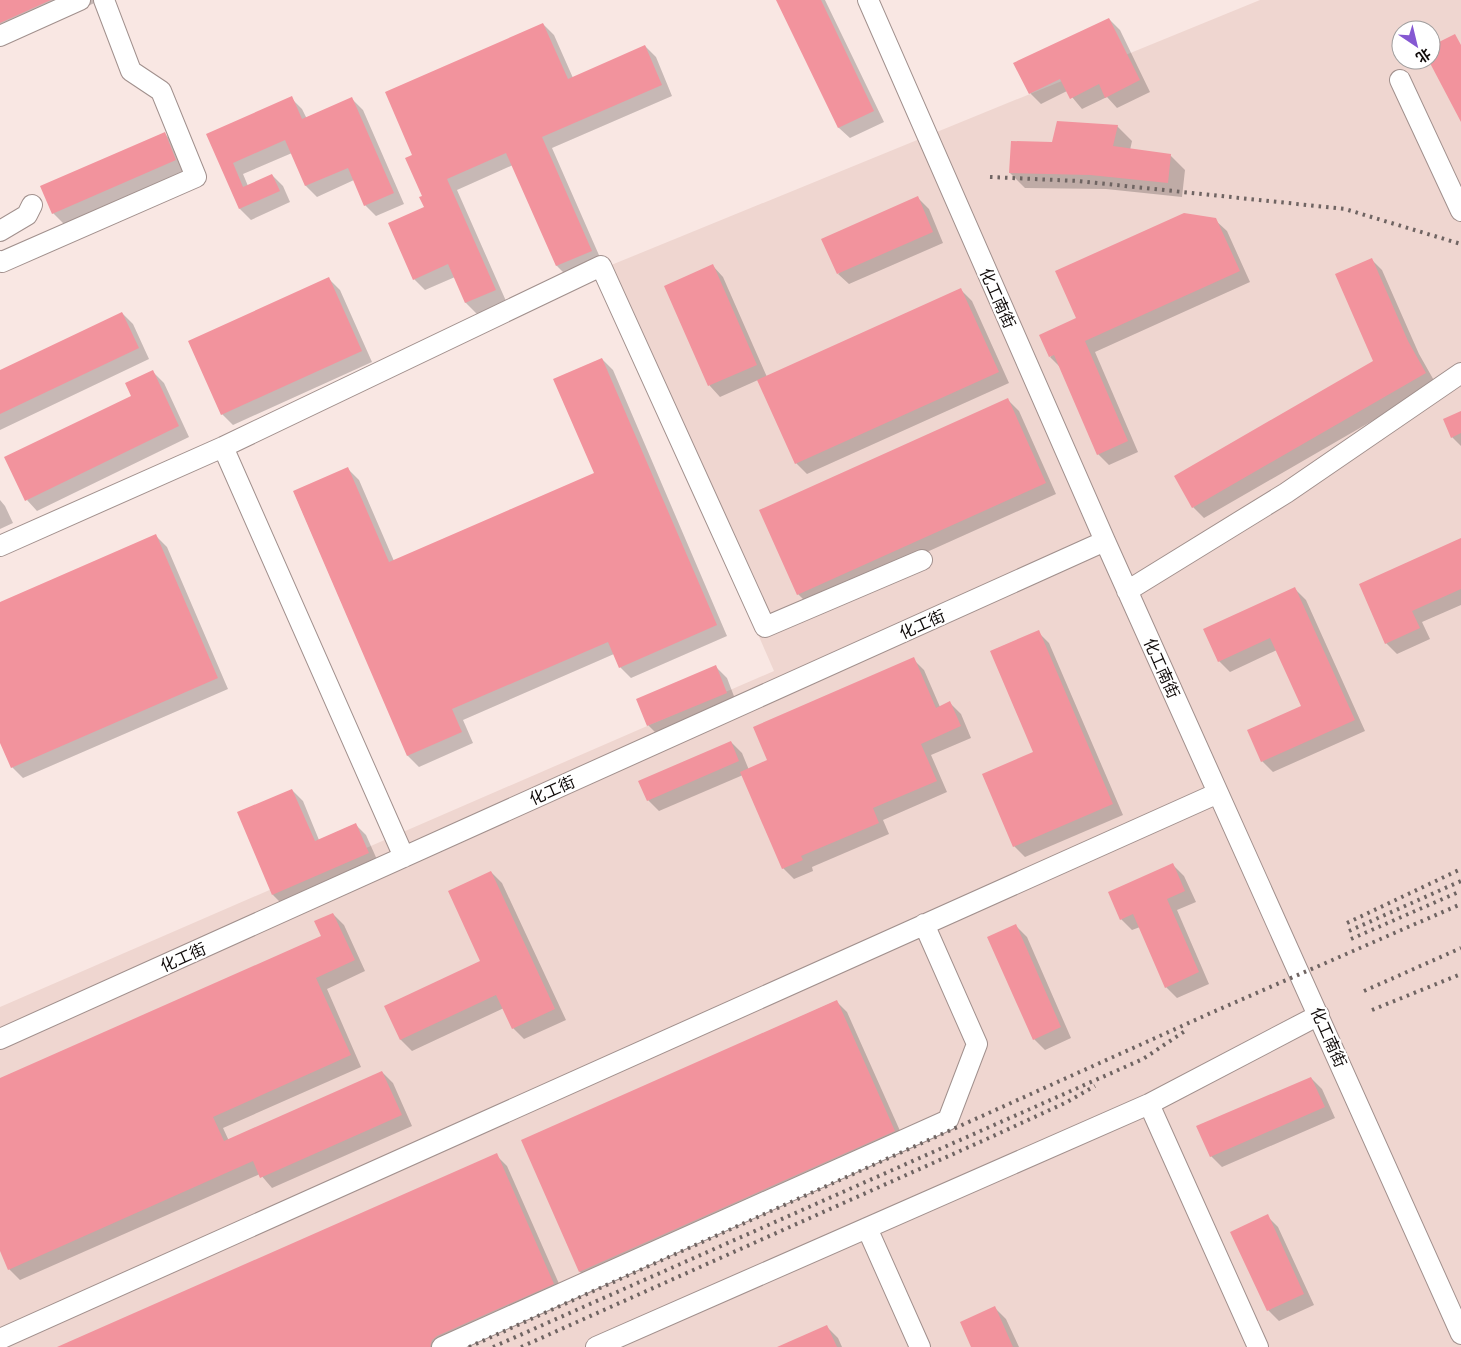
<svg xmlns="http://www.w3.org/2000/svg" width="1461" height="1347" viewBox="0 0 1461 1347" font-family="Rubik,'Noto Sans SC',sans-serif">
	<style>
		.built { fill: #efd6d0; fill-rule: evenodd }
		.shadow { fill: #0003 }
		.building { fill: #f2939d }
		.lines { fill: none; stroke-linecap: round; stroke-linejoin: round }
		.minor-casing { stroke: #a1908d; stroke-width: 22 }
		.minor { stroke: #fff; stroke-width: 20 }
		.rail { stroke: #6f6462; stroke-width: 4; stroke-dasharray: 2.5 5; stroke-linecap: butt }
		.labels { text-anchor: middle; stroke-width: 4.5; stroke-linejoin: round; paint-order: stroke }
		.street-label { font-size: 16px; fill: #0f0a09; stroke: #fff }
	</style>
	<rect width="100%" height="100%" fill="#f9e7e3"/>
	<path class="built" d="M1260 0H1461V1347H0V1007L774 671 599 270ZM1401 30H1431V60H1401Z"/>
	<path class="shadow" d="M0 0H101L0 46Z
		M777 0H825L884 122 850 138 839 128Z
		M1109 19 1120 30 1150 92 1117 108 1107 97 1082 109 1067 91 1041 104 1030 93Z
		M543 24 554 35 573 78 645 46 656 57 672 96 552 148 602 262 568 277 557 266 513 165 457 190 506 301 477 314 466 303 455 277 425 290 414 279 425 208 414 156Z
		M291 98 302 109 307 119 352 99 363 110 404 204 376 216 365 205 354 180 317 197 306 186 292 153 243 174 248 186 272 175 283 186 290 202 251 220 240 209 208 134Z
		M1117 126 1132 141 1130 150 1170 155 1185 170 1182 197 1106 189 1025 188 1010 173 1053 143Z
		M164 133 179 148 190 175 68 228 53 213Z
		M918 198 929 209 943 243 849 284 838 274Z
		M1215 220 1227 231 1250 282 1095 352 1138 452 1109 465 1098 454 1060 367 1050 357Z
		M1371 259 1382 270 1419 354 1436 384 1204 518 1193 507 1375 362Z
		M713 266 723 277 767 377 961 290 972 301 1009 383 807 474 796 463 758 380 720 397 710 386 666 286Z
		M329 279 340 290 372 362 233 425 222 414Z
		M122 313 133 324 149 359 0 430V371Z
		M602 359 613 370 727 636 631 678 620 667 614 654 463 720 473 743 419 767 408 756 294 492 348 469 359 480 394 561 596 474Z
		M153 372 164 383 189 437 37 511 27 500 133 397Z
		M1008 400 1019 411 1056 494 809 605 798 594Z
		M1461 412V446L1452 437Z
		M0 500 5 506 13 523 0 529Z
		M156 536 167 547 228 689 23 778 12 767 0 739V603Z
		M1461 540V605L1422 622 1430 639 1397 654 1386 643Z
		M1295 589 1306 600 1365 731 1273 772 1262 761 1303 707 1277 650 1230 672 1219 661Z
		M1038 632 1049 643 1123 815 1025 857 1014 846 1035 752Z
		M913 659 924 670 940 707 950 703 961 714 971 738 931 755 947 792 883 820 889 834 812 867 813 871 794 879 783 868 743 775 659 811 648 800 731 742 742 753 749 770 768 761Z
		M716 667 727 678 737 704 659 736 648 725Z
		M292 790 303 801 319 840 355 824 366 835 379 864 284 906 273 895Z
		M1173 865 1184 876 1196 902 1177 910 1209 984 1177 998 1166 987 1140 927 1132 930 1121 919Z
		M491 872 502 883 566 1020 524 1039 513 1028 504 1008 412 1051 401 1040 386 1007 482 962Z
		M333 914 344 925 365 971 327 989 361 1067 223 1128 229 1141 382 1072 393 1083 412 1126 272 1188 260 1174 20 1280 9 1269 0 1248V1080L323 936Z
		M1016 926 1027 937 1071 1038 1045 1050 1034 1039Z
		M836 1001 847 1012 905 1142 591 1283 580 1272 523 1141Z
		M1311 1078 1322 1089 1335 1118 1222 1167 1211 1156Z
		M496 1155 507 1166 564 1295 448 1347H61Z
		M1267 1216 1278 1227 1314 1305 1279 1321 1268 1310Z
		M995 1308 1006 1319 1019 1347H972Z
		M827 1327 838 1338 842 1347H793Z"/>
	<path class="building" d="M0 0H51L0 23Z
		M776 0H821L874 111 838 128Z
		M1109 18 1140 80 1105 98 1099 84 1070 99 1060 79 1029 94 1013 63Z
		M543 23 568 79 645 45 662 85 542 137 592 251 556 266 506 153 447 179 496 290 465 303 448 264 413 280 388 223 424 207 419 197 422 196 405 158 412 155 385 92Z
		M1455 34 1461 45V122L1431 65V46Z
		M292 96 302 119 352 97 394 193 364 206 348 168 305 186 285 140 233 163 243 187 272 174 280 191 239 209 206 134Z
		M1057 121 1118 125 1113 146 1171 154 1168 183 1090 175 1009 173 1011 141 1052 142Z
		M165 132 176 160 52 214 40 186Z
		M918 196 933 232 837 274 821 239Z
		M1184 213 1216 218 1240 271 1085 341 1128 441 1097 455 1054 355 1049 357 1039 335 1076 318 1055 271Z
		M1372 258 1408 341 1426 373 1192 508 1174 476 1373 361 1335 274Z
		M713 264 757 365 708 386 664 286Z
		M329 277 362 351 221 415 188 341Z
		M961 288 999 372 795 464 757 380Z
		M122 312 139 348 0 414V370Z
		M602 358 717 625 619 668 608 642 452 709 462 732 407 756 293 491 348 467 389 562 594 473 553 379Z
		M153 370 179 426 25 501 4 457 131 396 125 383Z
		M1008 398 1046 483 797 595 759 510Z
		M1461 411V433L1451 438 1443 419Z
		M156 534 218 678 11 768 0 743V602Z
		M1461 538V589L1412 611 1420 628 1385 644 1359 584Z
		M1295 587 1355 720 1261 762 1247 730 1301 706 1270 638 1218 662 1203 629Z
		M1039 630 1113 804 1013 847 982 774 1033 752 990 651Z
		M914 657 936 708 950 701 961 726 921 744 937 781 873 808 879 823 801 856 803 860 782 869 740 772 767 760 753 727Z
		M716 665 727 693 647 726 636 699Z
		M731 741 739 761 647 801 638 781Z
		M292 789 315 841 356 823 369 853 272 895 237 812Z
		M1173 863 1185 891 1167 899 1199 972 1165 988 1133 914 1120 920 1108 892Z
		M491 871 555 1009 512 1029 496 995 400 1040 384 1006 480 961 448 891Z
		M333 913 355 960 316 978 351 1055 213 1117 224 1141 382 1071 402 1115 260 1178 253 1161 8 1270 0 1251V1078L321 936 314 921Z
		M1016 924 1061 1027 1033 1040 987 937Z
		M837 1000 895 1131 579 1272 521 1140Z
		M1311 1077 1325 1107 1210 1157 1196 1126Z
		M497 1153 554 1284 437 1336 432 1340 430 1347H57Z
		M1268 1214 1304 1294 1267 1311 1230 1232Z
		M995 1306 1013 1347H971L960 1322Z
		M827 1325 837 1347H777Z"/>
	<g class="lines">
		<g class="minor-casing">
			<path id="minor" d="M868 0 1105 541 1461 1334
				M0 36 80 0
				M1400 80 1461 211
				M0 231 27 215 32 205
				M0 261 2 262 196 177 161 91 131 71 104 0
				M223 447 404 857
				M0 546 223 447 601 266 765 627 922 560
				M1127 591 1286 493 1461 373
				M0 1039 1105 541
				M1149 1104 1258 1347
				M867 1228 920 1347
				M0 1339 1218 793
				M442 1347 948 1120 977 1044 924 924
				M596 1347 1149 1104 1319 1015"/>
		</g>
		<use href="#minor" class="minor"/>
		<path class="rail" d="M990 177 1078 181 1345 209 1461 244
			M1347 923 1461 869
			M1349 931 1461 881
			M1351 939 1461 891
			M1364 991 1461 948
			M1372 1010 1461 974
			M469 1347 1213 1012 1461 904
			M493 1347 1143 1059 1188 1029
			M521 1347 989 1138 1067 1102 1095 1086"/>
	</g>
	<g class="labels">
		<g class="street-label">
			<text transform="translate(998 298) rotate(66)" y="6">化工南街</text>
			<text transform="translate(922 624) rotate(-24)" y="6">化工街</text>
			<text transform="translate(1162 668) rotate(66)" y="6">化工南街</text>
			<text transform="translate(552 790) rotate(-24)" y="6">化工街</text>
			<text transform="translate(183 957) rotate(-24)" y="6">化工街</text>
			<text transform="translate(1329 1037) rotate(66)" y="6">化工南街</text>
		</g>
	</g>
	<g transform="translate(1416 45) rotate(145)"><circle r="24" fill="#ffffff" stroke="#9f9d9d"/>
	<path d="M0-4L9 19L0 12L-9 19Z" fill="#8558d2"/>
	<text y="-8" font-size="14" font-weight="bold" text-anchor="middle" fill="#0f0a09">北</text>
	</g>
</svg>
